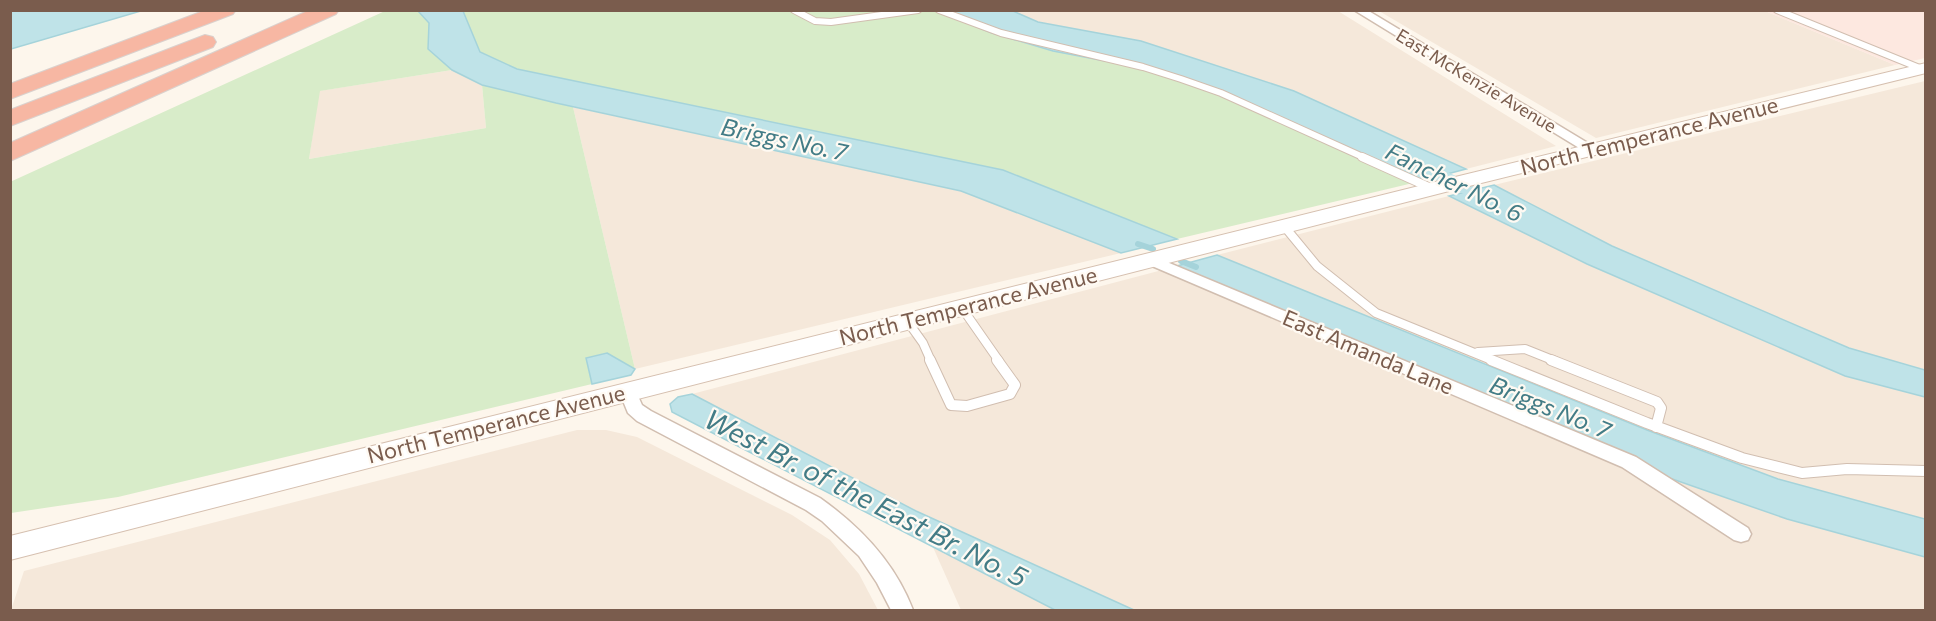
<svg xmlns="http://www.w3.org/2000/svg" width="1936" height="621" viewBox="0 0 1936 621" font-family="Commissioner,sans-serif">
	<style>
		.residential { fill: #f5e8da }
		.commercial { fill: #fde8e0 }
		.green { fill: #d8ecc9 }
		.water { fill: #bfe3e8; stroke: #a5d3da; stroke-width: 1.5 }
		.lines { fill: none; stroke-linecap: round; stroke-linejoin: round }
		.stream { stroke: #a5d3da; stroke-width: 6 }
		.canal { fill: #bfe3e8; fill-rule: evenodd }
		.service-far2-casing { stroke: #d1beb0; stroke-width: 8 }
		.service-far1-casing { stroke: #d1beb0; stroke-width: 10 }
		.service-casing { stroke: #d1beb0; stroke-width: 12 }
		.minor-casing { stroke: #d1beb0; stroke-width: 3 }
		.secondary-casing { stroke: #d6c0b0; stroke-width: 2 }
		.motorway-casing { stroke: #dad1cd; stroke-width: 2 }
		.service-far2 { stroke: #fff; stroke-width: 6 }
		.service-far1 { stroke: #fff; stroke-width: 8 }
		.service { stroke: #fff; stroke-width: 10 }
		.minor { fill: #fff; fill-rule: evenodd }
		.secondary { fill: #fff; fill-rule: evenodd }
		.motorway { fill: #f7b7a3; fill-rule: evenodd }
		.labels { text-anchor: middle; stroke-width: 4.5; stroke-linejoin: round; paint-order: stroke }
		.far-street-label { font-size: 18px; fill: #7a5c4d; stroke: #fffaf3 }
		.street-label { font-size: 22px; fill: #7a5c4d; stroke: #fffaf3 }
		.water-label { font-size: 24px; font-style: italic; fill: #437c86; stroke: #fffaf3 }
		.near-water-label { font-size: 28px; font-style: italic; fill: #437c86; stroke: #fffaf3 }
	</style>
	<rect width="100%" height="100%" fill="#fdf6ec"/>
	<path class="residential" d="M1013 11H1338L1556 146 1466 169 1294 91 1141 41 1038 22Z
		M1379 11H1765L1895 65 1596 138Z
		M452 70 482 85 486 128 309 159 319 91Z
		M1925 81V370L1849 348 1612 246 1494 185Z
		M573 107 961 191 1121 253 635 369Z
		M1449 196 1587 264 1845 376 1925 397V519L1778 479 1647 430 1217 255Z
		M1166 269 1787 519 1925 557V610H1134L916 511 692 394Z
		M577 430H606L637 437 792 515 830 540 859 574 878 610H11L24 571Z
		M932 545 1055 610H961Z"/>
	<path class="commercial" d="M1765 11H1925V58L1895 65Z"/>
	<path class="green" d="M385 11H418L429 23 428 49 452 70 320 91 309 159 486 128 482 85 573 107 635 369 606 353 586 358 592 384 118 497 11 513 10 182Z
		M463 11H937L992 33 1053 51 1142 68 1222 96 1413 183 1177 239 1003 170 517 69 480 52Z"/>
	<path class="water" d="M11 10H141V11L11 49Z
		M418 11H463L480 52 517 69 1003 170 1177 239 1121 253 961 191 556 103 482 85 452 70 428 49 429 23Z
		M937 11H1013L1038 22 1141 41 1294 91 1466 169 1413 183 1222 96 1142 68 1053 51 992 33Z
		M1494 185 1612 246 1849 348 1925 370V397L1845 376 1587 264 1449 196Z
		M1217 255 1647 430 1778 479 1925 519V557L1787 519 1658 474 1166 269Z
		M607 353 635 369 631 375 592 384 586 358Z
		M692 394 916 511 1134 610H1055L672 412 670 404 678 397Z"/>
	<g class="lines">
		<path class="stream" d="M1138 244 1153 249
			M1181 261 1196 267"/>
		<path class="canal" d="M1416 157 1506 200 1509 204 1506 208H1492L1409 167 1407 163 1409 159Z"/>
		<g class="service-far2-casing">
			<path id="service-far2" d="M794 10 815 21 831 22 918 10
				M939 10 1001 33 1143 67 1181 79 1221 93 1365 158
				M1777 10 1922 69"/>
		</g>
		<g class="service-far1-casing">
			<path id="service-far1" d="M1362 157 1433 189
				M1284 226 1317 266 1376 313 1494 361
				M962 308 999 361
				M908 322 923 343 931 361
				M1478 352 1525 349 1555 361"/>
		</g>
		<g class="service-casing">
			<path id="service" d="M930 360 951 405 967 406 1010 394 1015 385 997 360
				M1491 360 1647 423 1742 458 1802 473 1847 469 1926 471
				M1551 360 1657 402 1661 408 1656 427"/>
		</g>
		<g class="minor-casing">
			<path id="minor" d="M1354 10H1367L1601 151 1594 155 1589 154Z
				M1150 255 1636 457 1748 528 1751 534 1748 540 1741 542 1734 540 1622 467 1145 263 1142 260 1145 257Z
				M628 385 634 387 642 405 651 411 820 498C861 527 895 563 913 610H891L877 583 859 556 822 521 806 510 637 421 628 413 619 391 622 387Z"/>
		</g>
		<g class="secondary-casing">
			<path id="secondary" d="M1926 63V73L1457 189 10 560V536L1451 178Z"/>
		</g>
		<g class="motorway-casing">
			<path id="motorway" d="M206 10H236L233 14 10 99V84Z
				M310 10H339L336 14 10 161V143Z
				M205 35 213 37 216 42 213 47 10 126V110Z"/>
		</g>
		<use href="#service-far2" class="service-far2"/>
		<use href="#service-far1" class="service-far1"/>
		<use href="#service" class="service"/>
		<use href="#minor" class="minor"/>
		<use href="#secondary" class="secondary"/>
		<use href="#motorway" class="motorway"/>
	</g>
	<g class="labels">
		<g class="far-street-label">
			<text transform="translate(1476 81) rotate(31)" y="6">East McKenzie Avenue</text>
		</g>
		<g class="street-label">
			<text transform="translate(1649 136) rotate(-14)" y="8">North Temperance Avenue</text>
			<text transform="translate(968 306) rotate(-14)" y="8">North Temperance Avenue</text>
			<text transform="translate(1368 352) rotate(23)" y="8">East Amanda Lane</text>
			<text transform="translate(496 424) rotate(-14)" y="8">North Temperance Avenue</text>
		</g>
		<g class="water-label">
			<text transform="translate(784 140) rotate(12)" y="8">Briggs No. 7</text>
			<text transform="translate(1454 183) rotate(26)" y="8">Fancher No. 6</text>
			<text transform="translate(1550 408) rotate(22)" y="8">Briggs No. 7</text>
		</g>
		<g class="near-water-label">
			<text transform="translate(866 498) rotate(27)" y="10">West Br. of the East Br. No. 5</text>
		</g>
	</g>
	<rect width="1936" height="621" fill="none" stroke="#7a5c4d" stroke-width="24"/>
</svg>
